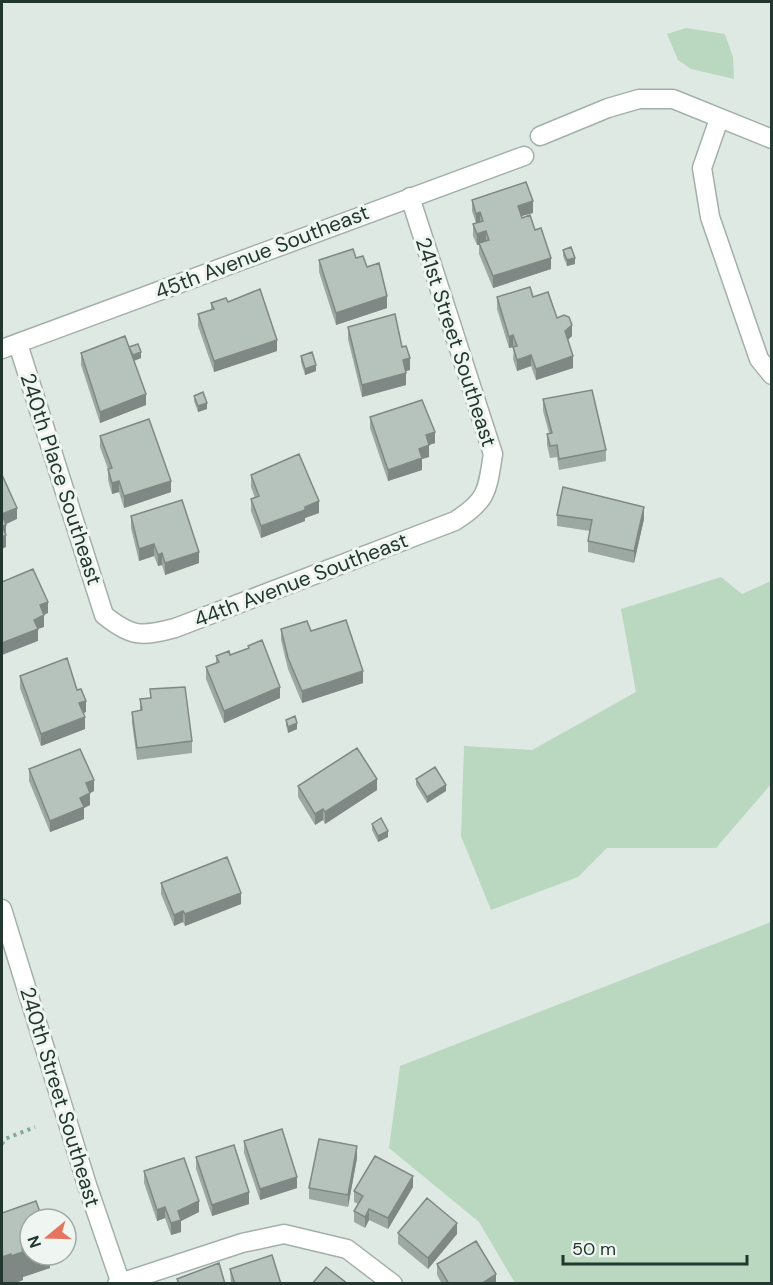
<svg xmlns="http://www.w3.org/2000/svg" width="773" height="1285" viewBox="0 0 773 1285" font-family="'DM Sans',sans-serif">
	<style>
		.green { fill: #b9d8bf }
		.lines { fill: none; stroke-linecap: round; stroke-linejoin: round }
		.minor-casing { stroke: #a3b0aa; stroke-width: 21 }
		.path { stroke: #82aa9a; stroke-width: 4; stroke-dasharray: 3 4.5; stroke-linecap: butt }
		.minor { stroke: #fff; stroke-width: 18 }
		.wall { fill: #9ca8a2 }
		.shaded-wall { fill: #7f8884 }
		.building { fill: #b5c3bc; stroke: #7f8884; stroke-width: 1.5 }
		.labels { text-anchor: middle; stroke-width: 6; stroke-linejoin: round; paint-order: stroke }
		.street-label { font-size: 21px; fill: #22372f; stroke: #eff6f2 }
	</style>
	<rect width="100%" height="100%" fill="#dfe9e4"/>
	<path class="green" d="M686 28 725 34 733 57 734 79 691 69 678 60 667 34Z
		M721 577 742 594 771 581V784L716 848H607L578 877 491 910 461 836 464 746 532 750 636 692 621 609Z
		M771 922V1283H515L479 1222 389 1148 400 1066Z"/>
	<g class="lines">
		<g class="minor-casing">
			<path id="minor" d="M719 119 702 168 710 217 759 359 772 375
				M540 136 608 108 639 99H673L772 139
				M18 344 104 615C131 637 141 637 175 628L455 521C488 500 487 491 493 454L410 197
				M2 349 524 156
				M2 909 87 1185 121 1284
				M117 1284 242 1243 284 1234 347 1249 393 1284"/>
		</g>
		<path class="path" d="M2 1144 5 1139 35 1127"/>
		<use href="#minor" class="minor"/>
	</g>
	<path class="wall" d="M472 200 533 213 521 216 551 269 493 288 479 254V245H477L473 236V224L476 223 472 211Z
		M563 250 575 264 567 266 563 256Z
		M356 258 367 267 387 308 336 325 319 272V260Z
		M497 297H533L557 318 572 336 568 340 573 368 536 380 531 366 517 371 513 359 514 347 509 348 497 309Z
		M228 302 277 351 214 372 198 326V314L211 310V303Z
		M348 327 402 347 410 370 406 371V385L362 397 348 339Z
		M129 348 141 358 134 361 146 405 100 423 81 365V353Z
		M301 356 316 371 305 375 301 362Z
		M194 396 207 409 198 412 194 401Z
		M543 399 606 450V461L559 470 557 457 550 458 547 445V434L549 433 543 411Z
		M370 417 435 443 429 445V457L422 459V470L388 481 370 428Z
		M100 436 171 492 124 508 119 492 112 494 108 480V469L100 447Z
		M251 475 319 513 305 518V521L261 538 251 511V499L255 498 251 487Z
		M557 515 644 519 634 563 588 552V541L590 531 557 526Z
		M131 516 199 563 165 575 162 565 158 566 154 556 139 561 131 528Z
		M281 629 363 683 302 703 288 669 281 640Z
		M248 646 280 698 224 723 206 679V667L216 663V656L230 655 248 648Z
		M20 676 77 690 86 712 83 713 85 729 41 746 20 688Z
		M150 689 192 741V753L137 760 132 723V712L140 711V699L150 698Z
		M286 720 297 729 288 733 286 725Z
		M29 769 94 791 90 793V805L84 808V819L50 832 29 781Z
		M416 779 446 791 427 803 416 785Z
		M298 786 377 790 325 824 323 820 315 825 298 797Z
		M372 824 388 837 378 842 372 830Z
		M161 883 241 904 185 926 183 922 174 926 161 894Z
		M244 1141 297 1188 260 1200 244 1153Z
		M196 1157 249 1204 212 1216 196 1169Z
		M357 1158 348 1207 309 1199V1188Z
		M144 1171 199 1212 181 1221V1232L171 1235 165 1218 157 1221 144 1183Z
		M413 1187 388 1229 369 1220 365 1228 354 1222V1211L358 1204 354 1202V1191Z
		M2 1213 30 1219 50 1255V1268L23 1277V1280L14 1284H11V1282L2 1284Z
		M398 1233 457 1234 428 1269 398 1244Z
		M437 1264 496 1284H442L437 1275Z
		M230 1269 281 1284H231Z"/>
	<path class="shaded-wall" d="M533 201V213L518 217V206Z
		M480 212V224L476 225V214Z
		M486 231V243L477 245V234Z
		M551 258V269L493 288V276Z
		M575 258V264L567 266V260Z
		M387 296V308L336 325V313Z
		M572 325V336L565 342V331Z
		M513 335V347L509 348V337Z
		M277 340V351L214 372V361Z
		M141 352V358L133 361V355Z
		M531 355V366L517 371V360Z
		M573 356V368L536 380V369Z
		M410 358V370L403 372V360Z
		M316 365V371L305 375V369Z
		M406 373V385L362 397V385Z
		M146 394V405L100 423V412Z
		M207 403V409L198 412V406Z
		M435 432V443L426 446V435Z
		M429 445V457L422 459V470L388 481V470L419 449Z
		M119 481V492L112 494V483Z
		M171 481V492L124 508V496Z
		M319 501V513L305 518V521L261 538V526Z
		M644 507V519L634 563V551Z
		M17 508V519L2 526V514Z
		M6 525V547L2 549V526Z
		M154 544V556L139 561V549Z
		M199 552V563L165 575V563Z
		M162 553V565L158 566V555Z
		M48 602V613L40 617V605Z
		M44 615V627L38 629V641L2 655V643L34 620Z
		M363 671V683L302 703V691Z
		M280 687V698L224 723V711Z
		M86 701V712L79 715V703Z
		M85 717V729L41 746V734Z
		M297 723V729L288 733V727Z
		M377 779V790L325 824V812Z
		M94 780V791L86 795V783Z
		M446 785V791L427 803V797Z
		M90 793V805L84 808V819L50 832V821L80 798Z
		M323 809V820L315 825V814Z
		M388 831V837L378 842V836Z
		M241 893V904L185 926V914Z
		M183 911V922L174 926V915Z
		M357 1146V1158L348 1207V1195Z
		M413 1176V1187L388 1229V1218Z
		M297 1177V1188L260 1200V1189Z
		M249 1192V1204L212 1216V1205Z
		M199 1201V1212L181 1221V1232L171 1235V1223L178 1211Z
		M165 1207V1218L157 1221V1210Z
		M369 1209V1220L365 1228V1217Z
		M457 1223V1234L428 1269V1258Z
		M30 1246V1255H50V1268L23 1277V1280L11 1284V1256L22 1249Z
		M11 1254V1282L2 1284V1257Z
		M496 1274V1284H481Z"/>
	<path class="building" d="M526 182 533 201 518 206 522 218 530 215 535 230 541 228 551 258 493 276 479 243 489 240 486 231 477 234 473 224 483 221 480 212 476 214 472 200Z
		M571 247 575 258 567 260 563 250Z
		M353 249 356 258 363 256 367 267 379 263 387 296 336 313 319 260Z
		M530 287 533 297 548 292 557 318 564 315 569 317 572 325 565 331 573 356 536 369 531 355 517 360 513 347 517 346 513 335 509 337 497 297Z
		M260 289 277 340 214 361 198 314 214 309 211 303 226 298 228 302Z
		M395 314 402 347 406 346 410 358 403 360 406 373 362 385 348 327Z
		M125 336 146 394 100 412 81 353Z
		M138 344 141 352 133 355 129 347Z
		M312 352 316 365 305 369 301 356Z
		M592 390 606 450 559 459 557 445 550 446 547 434 552 433 543 399Z
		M203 392 207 403 198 406 194 396Z
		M422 400 435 432 426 435 429 445 419 449 422 458 388 470 370 417Z
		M149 419 171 481 124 496 119 481 112 483 108 469 112 468 100 436Z
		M299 454 319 501 305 507V510L261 526 251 499 259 496 251 475Z
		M3 477 17 508 2 514 6 525 2 526 6 535 2 537V478Z
		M563 487 644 507 634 551 588 541 592 520 557 515Z
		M182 500 199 552 165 563 162 553 158 555 154 544 139 549 131 516Z
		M33 569 48 602 40 605 44 615 34 620 38 629 2 643V582Z
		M346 620 363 671 302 691 288 658 281 629 307 621 311 631Z
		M262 640 280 687 224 711 206 667 219 662 216 656 229 651 230 655 249 648 248 646Z
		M67 658 77 690 81 689 86 701 79 703 85 717 41 734 20 676Z
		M185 687 192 741 137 748 132 712 142 710 140 699 151 698 150 689Z
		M295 716 297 723 288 727 286 720Z
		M357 748 377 779 325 812 323 809 315 814 298 786Z
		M80 749 94 780 86 783 90 793 80 798 84 807 50 821 29 769Z
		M435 767 446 785 427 797 416 779Z
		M381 818 388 831 378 836 372 824Z
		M227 857 241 893 185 914 183 911 174 915 161 883Z
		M282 1129 297 1177 260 1189 244 1141Z
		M319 1139 357 1146 348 1195 309 1188Z
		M234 1145 249 1192 212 1205 196 1157Z
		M375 1156 413 1176 388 1218 369 1209 365 1217 354 1211 363 1196 354 1191Z
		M184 1158 199 1201 178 1211 181 1220 171 1223 165 1207 157 1210 144 1171Z
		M427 1198 457 1223 428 1258 398 1233Z
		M36 1201 40 1212 46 1211 48 1219H30V1246L22 1249 23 1252 11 1256V1254L2 1257V1213Z
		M476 1241 496 1274 481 1284H449L437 1264Z
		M272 1255 281 1284H235L230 1269Z
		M219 1263 225 1284H179L177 1279Z
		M326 1267 348 1284H312Z"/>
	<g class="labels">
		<g class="street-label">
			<text transform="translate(262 252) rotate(-21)" y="7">45th Avenue Southeast</text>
			<text transform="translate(456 342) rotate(72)" y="7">241st Street Southeast</text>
			<text transform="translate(61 479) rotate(72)" y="7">240th Place Southeast</text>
			<text transform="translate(301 580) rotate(-21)" y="7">44th Avenue Southeast</text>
			<text transform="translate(60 1097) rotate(73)" y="7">240th Street Southeast</text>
		</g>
	</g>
	<rect width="773" height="1285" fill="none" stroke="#22372f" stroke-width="6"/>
	<g transform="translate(48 1237) rotate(251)"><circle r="28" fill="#eff6f2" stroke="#9daaa4" stroke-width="1.5"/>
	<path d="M0-4.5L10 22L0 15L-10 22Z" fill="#e57561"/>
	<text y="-9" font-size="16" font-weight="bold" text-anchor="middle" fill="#22372f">N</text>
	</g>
	<path d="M563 1255v9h184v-9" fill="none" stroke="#22372f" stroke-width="3"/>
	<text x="572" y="1255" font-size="18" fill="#22372f" stroke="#eff6f2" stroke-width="4.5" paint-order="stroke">50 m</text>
</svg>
